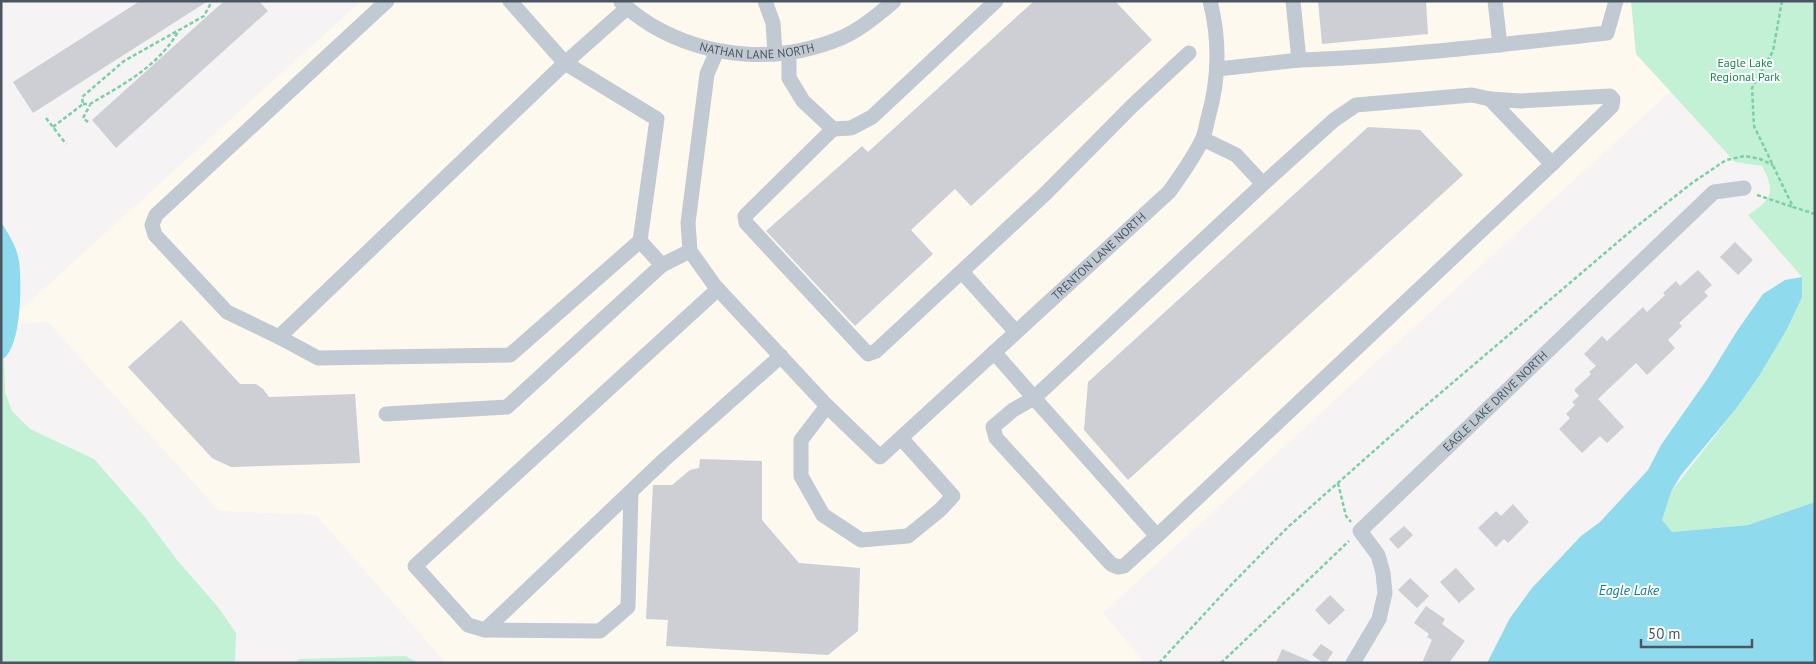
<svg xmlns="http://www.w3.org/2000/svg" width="1816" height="664" viewBox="0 0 1816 664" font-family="'PT Sans',sans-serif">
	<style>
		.commercial { fill: #fdf9ef }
		.green { fill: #c3f1d5 }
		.water { fill: #90daee }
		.building { fill: #cdcfd5 }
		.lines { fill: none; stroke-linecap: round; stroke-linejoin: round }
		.path { stroke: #7ad0a6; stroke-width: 2.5; stroke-dasharray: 4 2.5; stroke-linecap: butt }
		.minor { stroke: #c1cad2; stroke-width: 15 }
		.labels { text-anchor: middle; stroke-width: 4; stroke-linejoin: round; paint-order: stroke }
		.street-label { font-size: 12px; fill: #4a5661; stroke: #fff }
		.park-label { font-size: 12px; fill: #17864f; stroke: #fff }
		.water-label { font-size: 14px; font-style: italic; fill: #0c7c9b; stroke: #fff }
	</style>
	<rect width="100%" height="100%" fill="#f5f3f3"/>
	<path class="commercial" d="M361 1H1631L1636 54 1671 91 1103 613 1145 663H455L445 662 316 515 219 511 48 322 4 325Z"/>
	<path class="green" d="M1631 1H1815V502L1748 525 1672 532 1661 520 1671 492 1735 410 1802 277 1748 215C1772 199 1776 193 1762 166L1735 162 1636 54Z
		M4 359 5 392 12 411 30 429 94 459 144 516 177 560 218 607 236 633 235 663H1V360Z
		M405 656 419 663H296L299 659Z"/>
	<path class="water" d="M1 222C8 233 17 247 19 261 22 281 22 351 1 360Z
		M1802 277V297L1787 329 1759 376 1735 410 1681 475 1671 492 1662 520 1672 532 1748 525 1815 502V663H1487L1510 618 1532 588 1581 536 1600 522 1648 470 1661 445 1708 378 1737 331 1763 294 1785 280Z"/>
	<path class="building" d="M140 1H208L33 113 13 82Z
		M224 1H259L268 11 116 148 92 120Z
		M1034 1H1115L1152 40 971 206 955 189 911 230 933 254 855 326 766 231 862 146 868 152Z
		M1318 1H1426L1428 34 1322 44Z
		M1368 127 1420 130 1463 175 1128 480 1084 430 1088 382Z
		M1735 242 1753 260 1738 275 1720 257Z
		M1698 270 1712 285 1704 292 1708 296 1679 323 1682 326 1668 340 1675 348 1647 375 1636 363 1598 399 1624 427 1607 443 1600 436 1582 453 1559 429 1570 418 1566 414 1575 405 1572 402 1579 396 1574 390 1591 374 1589 372 1596 366 1584 354 1602 336 1607 341 1643 307 1647 312 1665 295 1663 293 1676 281 1680 286Z
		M181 320 240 384H256L263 389 269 397 355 394 360 463 231 467 212 458 128 367Z
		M700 459 762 461V520L799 563 860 568 858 631 828 655 666 646 668 620 646 619 653 485H672L690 470 699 468Z
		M1513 504 1529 522 1508 543 1504 539 1496 547 1478 528 1496 511 1501 516Z
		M1404 526 1413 535 1398 549 1389 539Z
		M1456 568 1475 589 1459 603 1440 582Z
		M1410 578 1429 596 1417 608 1398 590Z
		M1330 595 1345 610 1329 625 1315 610Z
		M1426 606 1445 619 1442 624 1465 641 1449 663H1422L1432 640 1427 637 1429 634 1414 623Z
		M1321 644 1333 652 1326 663H1323L1312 655Z
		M1282 649 1315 663H1276Z"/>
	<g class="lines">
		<path class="path" d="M1782 1 1773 51 1752 88 1754 126 1793 207 1815 214
			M83 104H90C124 84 160 65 179 30
			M46 118 66 144
			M88 122 83 118 90 105
			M53 127 83 104 82 97 124 61 204 16 212 1
			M1757 195 1793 207
			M1338 483 1346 516 1351 522
			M1159 663 1232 584 1288 527 1410 419 1632 230 1692 183 1726 160 1745 156 1760 159 1773 165
			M1221 663 1349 541"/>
		<g class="minor">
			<path d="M387 1 156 215 152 225 155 235 227 312 279 337 565 63 627 8"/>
			<path d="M765 1 773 23 775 54"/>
			<path d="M1293 1 1299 60C1402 57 1505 44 1607 33L1616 1"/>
			<path d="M1495 1 1500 45"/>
			<path id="s1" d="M621 2C630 11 640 18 651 25 709 59 779 64 841 38 860 30 878 15 894 1"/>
			<path id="s2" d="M717 51 707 74 688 223 690 251 715 286 827 406 880 457 1169 192C1181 175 1193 159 1202 140 1205 134 1206 126 1208 118 1219 80 1220 40 1210 1"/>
			<path d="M789 53V78L803 101 833 129 851 128 872 117 996 1"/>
			<path d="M1218 69 1299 60"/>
			<path d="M1490 99 1521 101 1610 96 1613 99 1612 106 1552 164"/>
			<path d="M833 129 745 216 746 223 868 354 876 351 1045 194 1132 106 1189 53"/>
			<path d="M1203 139 1236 155 1263 184 1034 398 1157 536 1552 164 1490 99 1472 95 1356 105 1334 120 1263 184"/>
			<path d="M662 265 690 251"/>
			<path d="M962 272 1016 332"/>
			<path d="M718 289 415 566 468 625 485 630 665 459 781 356"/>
			<path d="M279 337 318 358 510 355 640 241"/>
			<path d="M994 352 1034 398 1013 410 993 427 996 438 1111 564 1118 567 1124 566 1157 536"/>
			<path d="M827 406 801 440V476L823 515 861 540 908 536 940 510 953 496 901 438"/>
			<path d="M386 414 507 407 662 265 640 241 657 119 565 63 510 1"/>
			<path d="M485 630 600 631 628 607 631 492"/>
			<path id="s3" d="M1353 663 1379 619 1385 593 1383 573 1378 555 1360 531 1714 192 1744 188"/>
		</g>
	</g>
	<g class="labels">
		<g class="street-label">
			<text dy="4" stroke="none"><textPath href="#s1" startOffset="149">NATHAN LANE NORTH</textPath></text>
			<text dy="4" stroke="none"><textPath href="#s2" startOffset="781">TRENTON LANE NORTH</textPath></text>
			<text dy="4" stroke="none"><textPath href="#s3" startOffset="334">EAGLE LAKE DRIVE NORTH</textPath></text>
		</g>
		<g class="park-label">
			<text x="1745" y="67">Eagle Lake<tspan x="1745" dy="14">Regional Park</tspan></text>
		</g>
		<g class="water-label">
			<text x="1629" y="595">Eagle Lake</text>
		</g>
	</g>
	<rect width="1816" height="664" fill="none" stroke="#4a5661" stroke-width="5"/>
	<path d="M1641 639v8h111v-8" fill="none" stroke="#4a5661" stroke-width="2.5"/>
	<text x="1648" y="639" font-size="15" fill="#4a5661" stroke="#ffffff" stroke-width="4" paint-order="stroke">50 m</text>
</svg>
